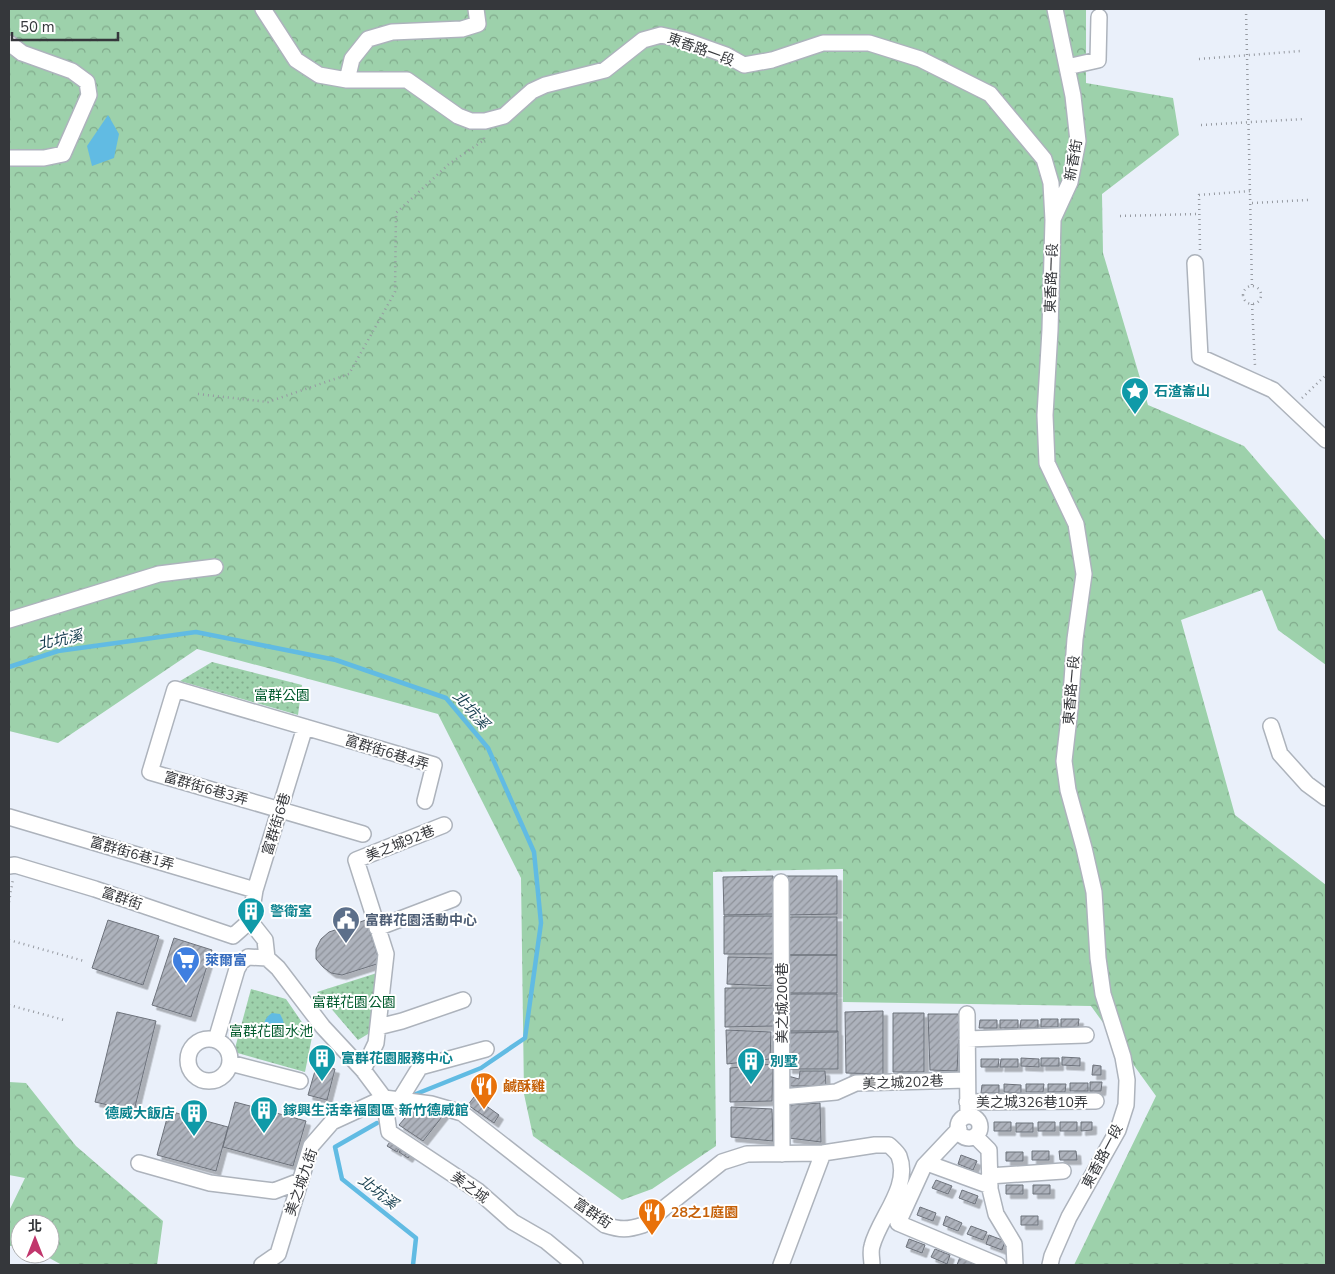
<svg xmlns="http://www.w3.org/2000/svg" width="1335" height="1274" viewBox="0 0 1335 1274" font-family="'Nunito Sans','Noto Sans TC',sans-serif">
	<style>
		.grass { fill: url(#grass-dots) }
		.forest { fill: url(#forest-crowns) }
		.water { fill: #61bbe3 }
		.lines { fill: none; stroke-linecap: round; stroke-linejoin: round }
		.stream { stroke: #61bbe3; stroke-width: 4.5 }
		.building { fill: url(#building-hatch); stroke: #6d727b; filter: url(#shadow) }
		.minor-casing { stroke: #adb3bc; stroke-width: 18 }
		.path { stroke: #969aa1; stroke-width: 2.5; stroke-dasharray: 1 4; stroke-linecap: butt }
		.minor { stroke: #fff; stroke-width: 15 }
		.labels { text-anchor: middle; stroke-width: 4; stroke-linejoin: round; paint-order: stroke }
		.street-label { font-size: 14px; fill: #35373b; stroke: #fff }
		.culture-label { font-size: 14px; font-weight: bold; fill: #0d838f; stroke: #fff; text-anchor: start }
		.park-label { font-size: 14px; fill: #005a2c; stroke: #fff }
		.service-label { font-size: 14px; font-weight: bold; fill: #4e5e75; stroke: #fff; text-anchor: start }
		.shop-label { font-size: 14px; font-weight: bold; fill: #366cbe; stroke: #fff; text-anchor: start }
		.food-label { font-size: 14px; font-weight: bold; fill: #c56008; stroke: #fff; text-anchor: start }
		.water-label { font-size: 15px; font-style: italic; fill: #153d4e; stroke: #fff }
	</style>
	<defs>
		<pattern id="grass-dots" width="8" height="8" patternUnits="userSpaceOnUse" patternTransform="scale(1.25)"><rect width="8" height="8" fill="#9dd1ab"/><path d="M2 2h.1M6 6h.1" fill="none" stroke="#81aa8c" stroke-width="1.8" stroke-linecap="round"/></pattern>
		<pattern id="forest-crowns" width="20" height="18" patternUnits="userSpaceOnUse" patternTransform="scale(1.25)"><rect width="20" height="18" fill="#9dd1ab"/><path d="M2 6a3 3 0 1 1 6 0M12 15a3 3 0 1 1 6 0" fill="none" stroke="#81aa8c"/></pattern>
		<pattern id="building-hatch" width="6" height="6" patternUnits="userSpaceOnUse" patternTransform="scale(1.25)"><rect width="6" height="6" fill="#adb2bc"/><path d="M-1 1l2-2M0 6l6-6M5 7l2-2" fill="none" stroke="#8e929a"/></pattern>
		<filter id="shadow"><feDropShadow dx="4.5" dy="4.5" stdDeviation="0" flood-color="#0004"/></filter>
	</defs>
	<rect width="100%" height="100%" fill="#eaf0fa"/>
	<path class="grass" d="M212 662 302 685 298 715 180 681Z
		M377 973 373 1031 358 1040 317 992Z
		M251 989 286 999 312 1037 305 1072 234 1052Z"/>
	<path class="forest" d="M9 9H1086V83L1173 98 1179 135 1102 194 1103 253 1148 405 1244 446 1326 541V665L1278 630 1262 590 1181 620 1235 815 1326 885V1265H1074L1156 1096 1091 1006 843 1002V869L713 872 716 1146 652 1189 622 1200 533 1136 524 1094 521 878 438 714 197 649 58 743 9 731Z
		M9 1082 26 1083 76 1146 163 1221 157 1265H62L42 1254H50V1224H20V1246H9V1211L25 1178 9 1175Z"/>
	<path class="water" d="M108 115 119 134 114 158 92 166 87 146Z
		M272 1013 280 1014 283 1020 285 1030 281 1034C267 1034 257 1023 272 1013Z"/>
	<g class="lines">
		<path class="stream" d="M9 667 58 651 196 632 336 660 446 698 488 748 534 852 541 923 525 1038 481 1068 411 1096
			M377 1123 335 1147 342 1179 416 1238 413 1265"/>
	</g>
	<path class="building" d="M773 876V914L724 915 723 877Z
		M787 876H837V914L787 915Z
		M724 916H774V954H724Z
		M787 917H837V955H787Z
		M108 920 159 936 143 985 92 968Z
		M366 920 380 963 342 975 331 973 323 967 316 959V949L321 939 329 932Z
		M174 938 212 950 191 1017 152 1005Z
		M787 955H837V993H787Z
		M728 957 774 958 773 986 727 984Z
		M725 988H775V1026L725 1027Z
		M787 994H837V1032L787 1033Z
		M883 1011V1074L846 1073 845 1012Z
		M117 1012 156 1021 134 1111 95 1102Z
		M893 1013H924V1072H893Z
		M928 1014H960L957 1071 930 1070Z
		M1041 1019H1058V1027H1041Z
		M1061 1019H1079L1078 1027H1061Z
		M980 1020H997V1028H979Z
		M1000 1020H1018V1028H1000Z
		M1021 1020H1038V1028H1020Z
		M726 1030 771 1032 770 1059 727 1064Z
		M788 1031H838V1069H788Z
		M1062 1057 1080 1058V1066L1062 1065Z
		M1021 1058 1039 1059V1067L1021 1066Z
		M1041 1058H1059V1066H1041Z
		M981 1059H999L998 1067H981Z
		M1001 1059H1018V1067H1000Z
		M317 1064 335 1069 327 1100 308 1095Z
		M773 1064 772 1101 730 1102V1068Z
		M1093 1065 1101 1066V1075H1092Z
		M800 1071H825L826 1086H789L788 1076 799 1079Z
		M1090 1082H1102L1101 1091H1090Z
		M1070 1083H1088V1091H1070Z
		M1004 1084 1021 1085V1093L1004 1092Z
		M1026 1084H1044L1043 1092H1026Z
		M1048 1084H1066L1065 1092H1048Z
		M982 1085H999V1093H981Z
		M474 1097 499 1115 494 1123 468 1105Z
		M235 1102 306 1121 293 1166 223 1147Z
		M820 1103 821 1142 789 1138V1105Z
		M416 1105 445 1113 423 1141 399 1125Z
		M731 1107 772 1109 773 1141 731 1137Z
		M169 1111 228 1127 216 1171 157 1155Z
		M994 1122H1011V1131H994Z
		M1038 1122H1055V1131H1038Z
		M1060 1122H1077V1131H1060Z
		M1081 1122H1092V1130L1081 1131Z
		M1016 1123H1033V1132H1016Z
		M392 1139 401 1144 397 1152 387 1146Z
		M404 1145 413 1151 408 1158 399 1152Z
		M1032 1151H1049V1160H1032Z
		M1059 1151H1076L1077 1160H1060Z
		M1006 1152H1023V1161H1006Z
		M961 1155 977 1161 973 1170 958 1164Z
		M936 1180 952 1186 948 1194 932 1188Z
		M1006 1185H1023V1194H1006Z
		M1033 1185H1050V1194H1033Z
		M962 1190 978 1196 975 1204 959 1198Z
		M920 1207 936 1213 933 1221 917 1215Z
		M946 1216 962 1223 958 1231 943 1225Z
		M1021 1216H1038V1225H1021Z
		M971 1226 987 1232 983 1240 967 1234Z
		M989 1235 1005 1241 1002 1250 986 1244Z
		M909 1239 925 1245 922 1253 906 1247Z
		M935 1249 950 1255 947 1264 931 1257Z
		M960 1257 976 1264 975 1265H957Z"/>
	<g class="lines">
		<g class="minor-casing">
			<path id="minor" d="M263 9 296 60 319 75 347 80H407L458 116 471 121H485L504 116 532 91 545 85 605 70 643 40 661 35 684 40 726 55 744 65 772 60 823 43H869L920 59 990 94 1044 159 1051 183 1053 220 1050 330 1045 415 1047 463 1076 524 1084 574 1075 639 1070 709 1064 761 1068 790 1084 848 1094 892 1098 958 1103 994 1123 1057 1127 1080 1126 1105 1118 1130 1069 1217 1052 1256 1050 1265
				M9 43 22 53 72 71 87 82 89 95 63 154 44 158H9
				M1067 67 1098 60 1099 17
				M347 80 352 59 368 39 392 32 462 29 478 24 476 9
				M1053 219 1070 182 1078 141 1073 96 1055 9
				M1195 263 1200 357 1273 390 1326 440
				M9 620 159 574 215 567
				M1271 726 1280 754 1307 784 1326 798
				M9 817 255 890
				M363 834 150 772 175 689 434 765 425 801
				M9 866 15 865 95 889 233 936 250 921
				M781 882 782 1154
				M250 921 255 890 305 727
				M250 921 265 940 267 958
				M377 928 453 899
				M967 1014 968 1116
				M378 1027 402 1021 463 1000
				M188 1060a21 21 0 1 1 42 0a21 21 0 1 1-42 0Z
				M967 1039 1086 1035
				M216 1040 237 969 241 962 248 957 267 958 278 968 323 1027 363 1070 384 1098 431 1104 462 1113 605 1225C620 1230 628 1230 643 1225L722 1162 747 1154 823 1153 875 1145H889C892 1148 897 1152 899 1156 911 1187 879 1218 872 1246 870 1252 872 1259 872 1265
				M230 1063 300 1081
				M363 1070 376 1043 386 954 356 860 444 825
				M782 1097 836 1092 856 1083 967 1080
				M399 1101 420 1067 486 1049
				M967 1102 1096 1101
				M958 1127a11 11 0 1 1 22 0a11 11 0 1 1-22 0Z
				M959 1129 924 1166 898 1223 998 1265
				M975 1136 989 1150 990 1189 996 1214 1014 1244 1015 1265
				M139 1163 210 1183 274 1191 300 1181
				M927 1163 990 1186
				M989 1176 1063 1171
				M262 1265 278 1254 311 1146 332 1122 384 1098 389 1132 478 1191 513 1222 546 1241 575 1265
				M781 1265 823 1153"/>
		</g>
		<path class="path" d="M1246 9 1252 287
			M1199 59 1301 51
			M1201 125 1304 119
			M1252 203 1308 200
			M1120 216 1199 214
			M1200 250 1199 195 1251 191
			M1243 295a9 9 0 1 1 18 0a9 9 0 1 1-18 0Z
			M1252 304 1255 366
			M198 394 268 402 349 374 395 292 396 213 449 164 484 140V135
			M1302 398 1326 375
			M9 902 13 879
			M9 940 84 961
			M9 1005 64 1020"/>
		<use href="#minor" class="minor"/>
	</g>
	<defs>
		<g id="sight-pin" transform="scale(1.4375)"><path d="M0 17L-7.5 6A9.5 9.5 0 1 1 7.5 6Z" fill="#0f9aa8" stroke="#fff"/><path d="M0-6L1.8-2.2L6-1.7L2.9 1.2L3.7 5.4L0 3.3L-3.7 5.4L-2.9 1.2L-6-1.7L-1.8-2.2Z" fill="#fff"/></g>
		<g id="building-pin" transform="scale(1.4375)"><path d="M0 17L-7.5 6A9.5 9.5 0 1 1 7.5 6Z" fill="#0f9aa8" stroke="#fff"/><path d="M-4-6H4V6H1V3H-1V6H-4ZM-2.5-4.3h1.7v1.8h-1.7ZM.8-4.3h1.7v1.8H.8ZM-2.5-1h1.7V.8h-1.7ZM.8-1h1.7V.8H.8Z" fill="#fff"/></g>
		<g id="civic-pin" transform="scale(1.4375)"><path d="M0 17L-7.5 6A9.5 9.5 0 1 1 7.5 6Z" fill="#5c6f8a" stroke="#fff"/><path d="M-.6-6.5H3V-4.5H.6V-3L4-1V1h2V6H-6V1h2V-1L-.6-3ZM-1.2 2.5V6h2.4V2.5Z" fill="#fff"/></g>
		<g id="supermarket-pin" transform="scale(1.4375)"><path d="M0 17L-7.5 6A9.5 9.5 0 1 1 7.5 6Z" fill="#3f7fe0" stroke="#fff"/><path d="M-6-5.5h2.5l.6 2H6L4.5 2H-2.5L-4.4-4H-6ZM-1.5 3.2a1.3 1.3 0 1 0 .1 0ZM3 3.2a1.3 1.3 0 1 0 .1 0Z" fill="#fff"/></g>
		<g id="restaurant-pin" transform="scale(1.4375)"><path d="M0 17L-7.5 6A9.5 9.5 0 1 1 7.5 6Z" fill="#e8710a" stroke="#fff"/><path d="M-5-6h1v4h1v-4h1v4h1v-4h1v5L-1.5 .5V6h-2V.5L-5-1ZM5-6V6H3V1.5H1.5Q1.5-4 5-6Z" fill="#fff"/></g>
	</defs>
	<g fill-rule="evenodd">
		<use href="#sight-pin" x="1135" y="391"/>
		<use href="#building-pin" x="251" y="911"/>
		<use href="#civic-pin" x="346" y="920"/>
		<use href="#supermarket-pin" x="186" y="960"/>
		<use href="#building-pin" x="322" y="1058"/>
		<use href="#building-pin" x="751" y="1061"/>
		<use href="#restaurant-pin" x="484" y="1086"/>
		<use href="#building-pin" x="264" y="1110"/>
		<use href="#building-pin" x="194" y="1113"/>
		<use href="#restaurant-pin" x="652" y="1212"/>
	</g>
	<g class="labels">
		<g class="street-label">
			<text transform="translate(701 49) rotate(20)" y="5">東香路一段</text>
			<text transform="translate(1073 160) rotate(-80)" y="5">新香街</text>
			<text transform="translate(1051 278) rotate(-88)" y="5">東香路一段</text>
			<text transform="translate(1071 690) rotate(-85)" y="5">東香路一段</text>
			<text transform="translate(387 752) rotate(17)" y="5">富群街6巷4弄</text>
			<text transform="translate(206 788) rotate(16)" y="5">富群街6巷3弄</text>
			<text transform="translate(276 824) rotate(-73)" y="5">富群街6巷</text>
			<text transform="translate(400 843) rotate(-22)" y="5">美之城92巷</text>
			<text transform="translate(132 853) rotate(16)" y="5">富群街6巷1弄</text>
			<text transform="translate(122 898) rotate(19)" y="5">富群街</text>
			<text transform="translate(782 1003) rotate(-90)" y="5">美之城200巷</text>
			<text transform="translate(903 1082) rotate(-2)" y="5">美之城202巷</text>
			<text x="1032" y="1107">美之城326巷10弄</text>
			<text transform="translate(1102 1156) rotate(-62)" y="5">東香路一段</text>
			<text transform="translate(301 1182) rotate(-71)" y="5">美之城九街</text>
			<text transform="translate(470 1187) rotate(36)" y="5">美之城</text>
			<text transform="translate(593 1213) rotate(34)" y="5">富群街</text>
		</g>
		<g class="culture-label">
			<text x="1154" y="396">石渣崙山</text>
			<text x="270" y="916">警衛室</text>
			<text x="341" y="1063">富群花園服務中心</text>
			<text x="770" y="1066">別墅</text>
			<text x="283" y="1115">鎵興生活幸福園區 新竹德威館</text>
			<text x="175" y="1118" text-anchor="end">德威大飯店</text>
		</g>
		<g class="park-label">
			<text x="282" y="700">富群公園</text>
			<text x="354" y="1007">富群花園公園</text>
			<text x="271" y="1036">富群花園水池</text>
		</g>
		<g class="service-label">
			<text x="365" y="925">富群花園活動中心</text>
		</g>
		<g class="shop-label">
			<text x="205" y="965">萊爾富</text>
		</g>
		<g class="food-label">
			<text x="503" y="1091">鹹酥雞</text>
			<text x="671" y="1217">28之1庭園</text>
		</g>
		<g class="water-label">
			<text transform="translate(60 640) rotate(-12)" y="5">北坑溪</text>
			<text transform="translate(471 710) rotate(48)" y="5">北坑溪</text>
			<text transform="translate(378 1192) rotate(38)" y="5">北坑溪</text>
		</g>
	</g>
	<rect width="1335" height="1274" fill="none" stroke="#35373b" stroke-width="20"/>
	<g transform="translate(35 1239)"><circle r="24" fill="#ffffff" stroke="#aeafb1"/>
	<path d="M0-4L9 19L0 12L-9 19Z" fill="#c1366c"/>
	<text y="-8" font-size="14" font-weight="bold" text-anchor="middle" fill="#35373b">北</text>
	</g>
	<path d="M12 32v8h106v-8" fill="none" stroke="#35373b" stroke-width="2.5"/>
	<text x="20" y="32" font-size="15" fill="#35373b" stroke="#ffffff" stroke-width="4" paint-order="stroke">50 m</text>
</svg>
